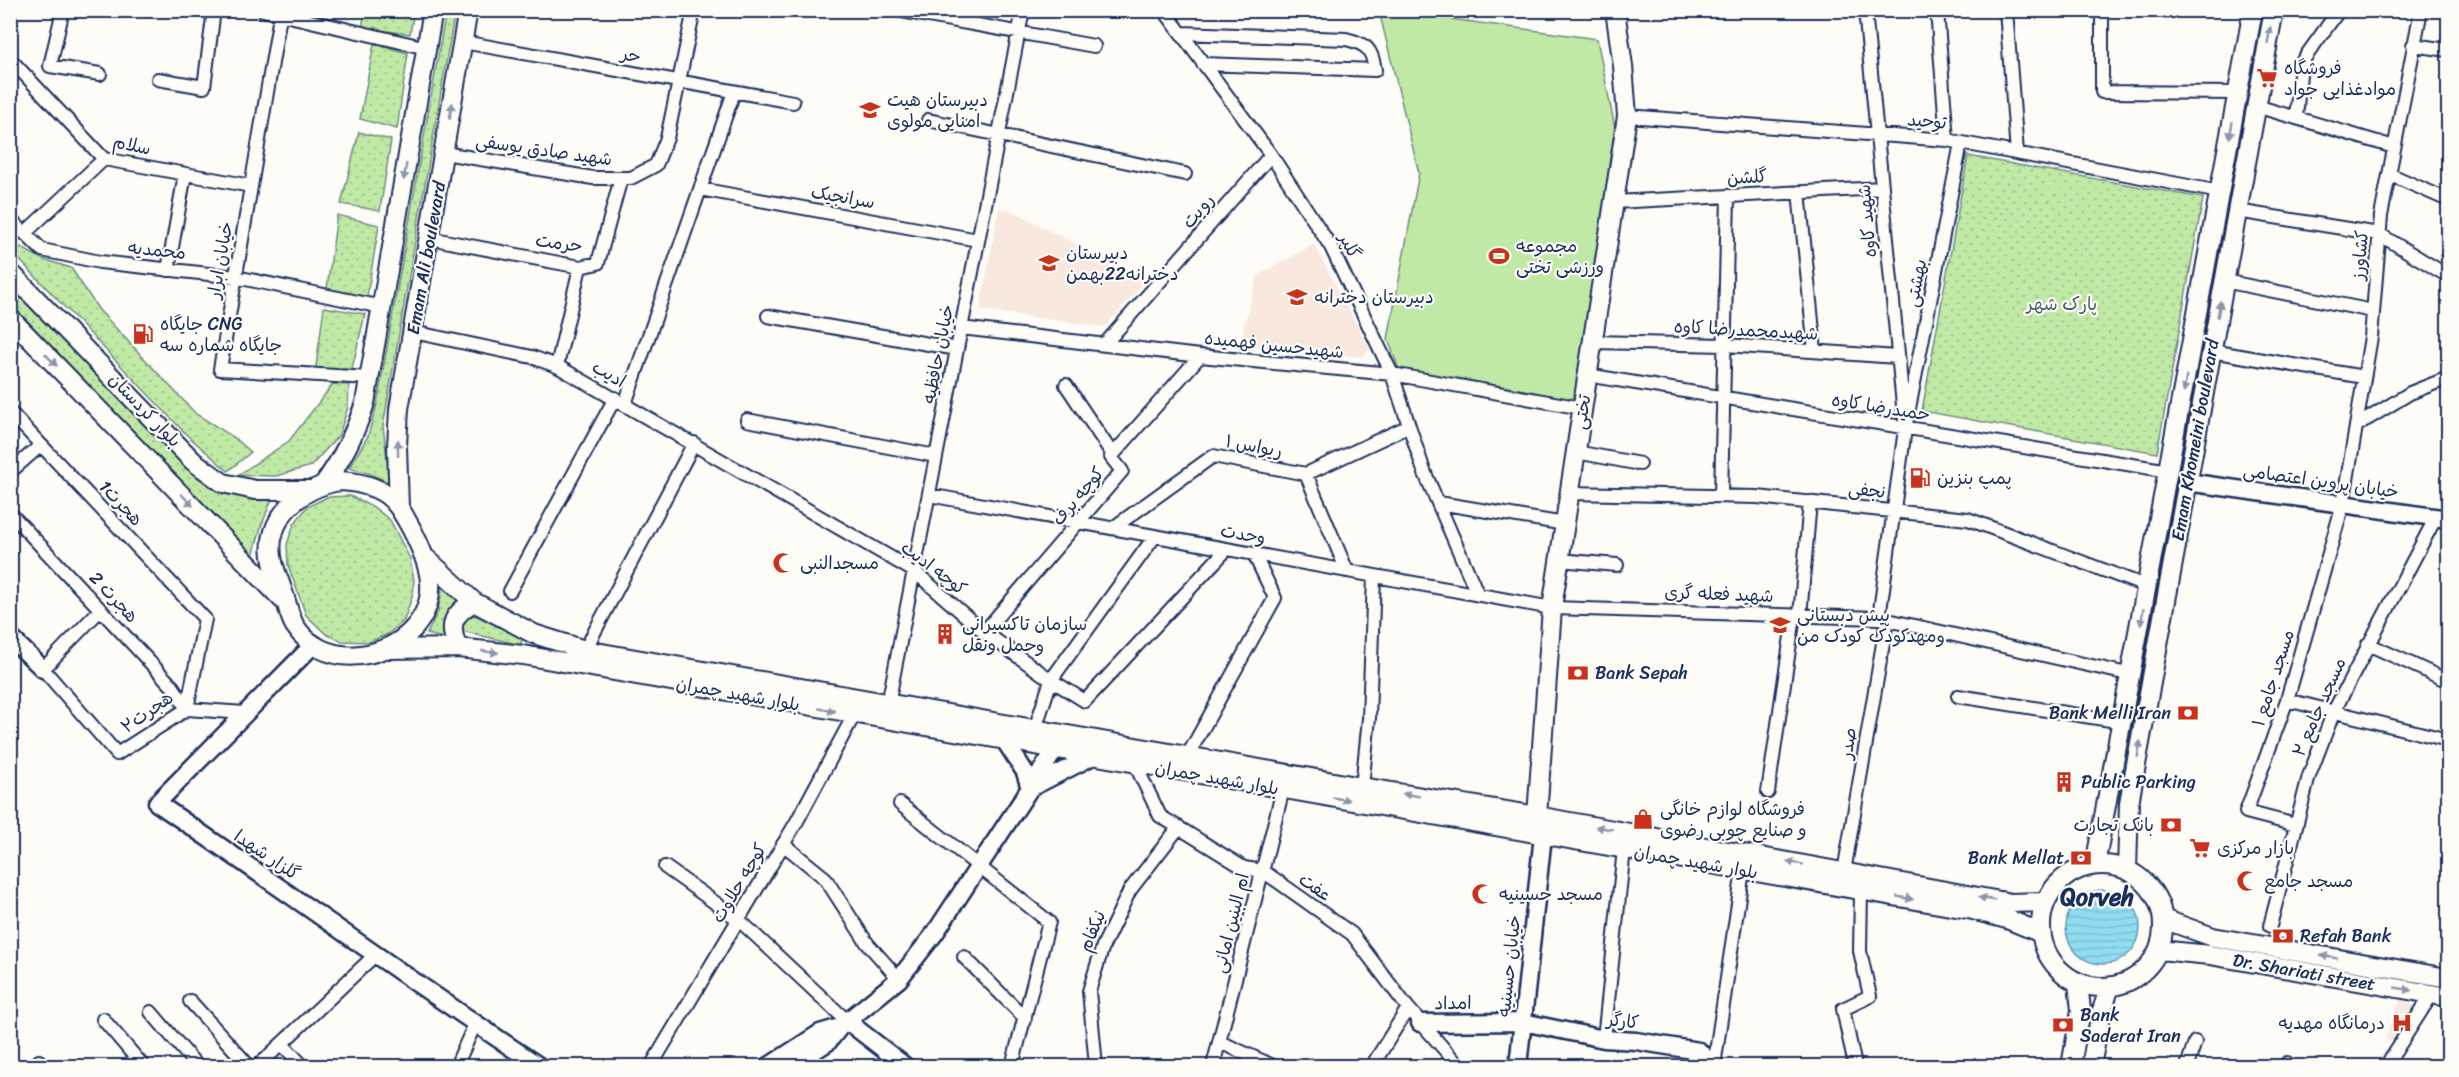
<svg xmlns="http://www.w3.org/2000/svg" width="2459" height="1077" viewBox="0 0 2459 1077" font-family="Sriracha,'Playpen Sans Arabic',sans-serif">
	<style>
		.built { fill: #f9e8de }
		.green { fill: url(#green-dots); stroke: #6e8c82; stroke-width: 1.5 }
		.pitch { fill: #c0e9a5; stroke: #6e8c82; stroke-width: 1.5 }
		.water { fill: url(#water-rules); stroke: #6197b6; stroke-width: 1.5 }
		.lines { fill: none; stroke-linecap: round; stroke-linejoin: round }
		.minor-casing { stroke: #1b2f5e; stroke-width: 16 }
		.tertiary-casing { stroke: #1b2f5e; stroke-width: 21 }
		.secondary-casing { stroke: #1b2f5e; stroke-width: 22 }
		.minor { stroke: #fdfcf7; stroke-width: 12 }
		.tertiary { stroke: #fdfcf7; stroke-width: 16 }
		.secondary { stroke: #fdfcf7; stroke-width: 18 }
		.oneway { fill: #8c96aa }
		.labels { text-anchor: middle; stroke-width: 4.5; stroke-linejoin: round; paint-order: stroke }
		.street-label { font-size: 18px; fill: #1b2f5e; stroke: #fdfcf7 }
		.poi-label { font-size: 18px; fill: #1b2f5e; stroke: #fdfcf7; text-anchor: start }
		.park-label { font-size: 18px; fill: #445e70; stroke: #fdfcf7 }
		.district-label { font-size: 24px; font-weight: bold; fill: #1b2f5e; stroke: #fdfcf7 }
	</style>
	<defs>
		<pattern id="green-dots" width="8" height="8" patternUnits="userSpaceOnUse" patternTransform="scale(1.5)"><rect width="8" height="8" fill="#c0e9a5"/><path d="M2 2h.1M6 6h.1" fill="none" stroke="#a4c890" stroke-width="1.8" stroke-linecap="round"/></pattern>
		<pattern id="water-rules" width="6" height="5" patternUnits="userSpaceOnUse" patternTransform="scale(1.5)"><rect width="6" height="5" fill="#90ddf1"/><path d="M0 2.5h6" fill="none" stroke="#7cbed1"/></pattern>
	</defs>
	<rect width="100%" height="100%" fill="#fdfcf7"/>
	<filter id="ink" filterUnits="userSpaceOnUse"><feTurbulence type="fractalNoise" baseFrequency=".0167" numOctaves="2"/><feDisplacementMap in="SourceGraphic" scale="12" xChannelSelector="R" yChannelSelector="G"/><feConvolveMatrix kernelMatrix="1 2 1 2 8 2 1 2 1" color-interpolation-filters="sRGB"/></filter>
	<g filter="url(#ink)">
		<path class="built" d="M999 208 1009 209 1141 279 1139 288 1105 327 980 310Z
			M1314 244 1370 350 1362 357 1242 345 1244 325 1258 275Z
			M2400 1000 2418 1007 2403 1046 2385 1039Z"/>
		<path class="green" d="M365 11H414L410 34 362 28Z
			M446 11H455L383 426 390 483 368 473 349 468 368 436 377 404Z
			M374 44 408 53 397 129 360 119Z
			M359 132 391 140 380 211 341 204Z
			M1968 156 2203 198 2157 453 1922 411Z
			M337 215 379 225 366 302 326 296Z
			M11 242 42 259 71 268 99 310 196 414 235 438 251 452 228 471 188 436 11 251Z
			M10 287 198 478 224 494 271 501 261 527 253 556 11 304Z
			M324 307 365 314 351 373 315 374Z
			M333 384 349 385 348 407 339 435 311 466 276 476 238 475 289 441Z
			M350 496 372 506 390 520 410 559 414 580 412 597 404 620 388 634 369 642 342 641 326 634 306 615 288 565 287 544 294 524 307 507 327 497Z
			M443 584 462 601C445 614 443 618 448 639L427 634 438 611Z
			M467 615 477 616 522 638 521 645 466 632 461 627V620Z"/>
		<path class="pitch" d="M1379 11H1392L1597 39 1615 128 1574 403 1402 378 1388 339 1419 173Z"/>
		<path class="water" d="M2066 927a37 37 0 1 1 74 0a37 37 0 1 1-74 0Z"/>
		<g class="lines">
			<g class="minor-casing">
				<path id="minor" d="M63 10 50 66 100 74
					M263 10 427 48
					M281 10 220 369 369 378
					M895 10 1094 46
					M1164 10 1271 155 1331 247 1392 374 1424 471 1478 595
					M1865 10 1904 416
					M1937 10 1947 140
					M2006 10 2017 153
					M2102 10V92L2238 93
					M1181 33 1346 39C1367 44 1372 49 1375 70L1203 64
					M463 42 793 102
					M2413 45 2448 50
					M10 59 104 159 251 186
					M158 79 204 87 214 10
					M2256 106 2394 147
					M1627 116 1947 140 2220 192
					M2296 118 2301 63 2339 10
					M928 120 1185 174
					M444 153 593 178H631L656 165 667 138 694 10
					M2389 174 2448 200
					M700 189 978 240
					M1799 192 1815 351
					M1614 202 1882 188
					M2237 211 2379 234 2448 276
					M10 219 42 250 100 262 236 277 382 307
					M25 233 104 159
					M429 238 580 267 598 263 621 178
					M168 270 185 174
					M2224 281 2373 311
					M768 316 957 349
					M961 328 1200 356 1392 374 1582 408
					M413 332 532 357 557 366 914 571 984 632 1051 680 1035 729
					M1593 342 1725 345 1897 357
					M1104 345 1271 155
					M2211 351 2364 377
					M557 366 580 267
					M1587 375 2169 471
					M1066 385 1113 455
					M625 404 734 92
					M10 412 205 619 187 709 117 754 43 669 101 609
					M747 420 936 456
					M2356 426 2410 393 2448 378
					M1576 452 1640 464
					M10 472 41 445
					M1306 474 1409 426
					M1569 493 1757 497 1968 519 2148 587
					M929 495 1552 608 1879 618 2132 675
					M1721 496 1728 196
					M1439 503 1565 524
					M10 513 173 687 187 709 245 713
					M1113 528 1213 456 1306 474 1347 571
					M1155 536 1051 680 1085 701 1227 549
					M1559 560 1617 565
					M510 591 615 398
					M1800 616 1810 502
					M1879 618 1905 429 1961 143
					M984 632 1122 471 1111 457 1200 356
					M2368 644 2448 681
					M585 650 694 443
					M1958 696 2123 722
					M2287 700 2448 740
					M888 704 1023 10
					M1188 755 1275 598 1254 554
					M1135 764 1160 816 1244 868 1263 871 1352 934 1408 1008 1459 1066
					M1362 787 1369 718 1374 576
					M1768 792 1794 616
					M900 804 1049 922 1012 1066
					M2296 825 2246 812 2287 700 2343 504 2371 337 2381 216 2421 10
					M783 844 825 878 867 943 899 979
					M665 867 738 919 847 1021
					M1844 872 1887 620
					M2270 926 2309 776 2334 711 2436 517
					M964 957 1025 1018
					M190 1001 249 1066
					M151 1012 197 1066
					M103 1019 143 1066
					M1604 1039 1624 849
					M1220 1042 1273 1066
					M282 1044 303 1066
					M39 1061 44 1066
					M258 1066 374 956
					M456 1066 475 1024
					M651 1066 796 823 854 715
					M1096 1066 1089 991 1103 946 1130 890 1179 827
					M1213 1066 1283 789
					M1372 1066 1408 1008
					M1714 1066 1743 870
					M1855 1066 1843 1009 1870 996 1860 951 1861 891
					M2187 1066 2195 1042
					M2287 1066V1063
					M2386 1066 2432 994"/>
			</g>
			<g class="tertiary-casing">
				<path id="tertiary" d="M2187 482 2448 519
					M10 637 43 669
					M314 644 157 803C285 890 410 981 539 1066
					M1005 741 1025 772 1030 788 1093 756
					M847 1021 905 1066
					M1420 1023 1523 1022 1604 1039 1636 1041 1699 1051 1713 1066
					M769 1066 820 1033 840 1027
					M791 1066 828 1042 840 1027 899 979 935 933 1055 750
					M1518 1066 1543 835"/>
			</g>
			<g class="secondary-casing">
				<path id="secondary" d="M10 272 193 461 223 483 255 490H309
					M10 318 282 599
					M340 481C357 482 373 485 387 495 399 504 404 516 411 528 428 561 443 596 413 629 383 662 322 668 295 626 289 617 287 602 283 592 280 582 275 572 273 562 263 518 302 487 340 481Z
					M324 484C343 458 355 434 365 403L433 10
					M399 507 397 446 399 409 468 10
					M427 559 474 602 534 634 585 650 1362 787 1537 816 2011 903 2045 902
					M458 648C448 626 452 614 474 602
					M389 649 458 648 523 655 1973 910 2007 919 2041 933
					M1541 827 1537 816 1552 608 1627 116 1623 66 1615 10
					M2041 926a61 61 0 1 1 122 0a61 61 0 1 1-122 0Z
					M2095 865 2253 10
					M2127 870 2129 803 2274 10
					M2163 919 2213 937 2448 978
					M2159 950 2210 955 2448 997
					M2071 1066 2081 1010 2078 983
					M2091 1066 2101 1013 2110 987"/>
			</g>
			<use href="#minor" class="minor"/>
			<use href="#tertiary" class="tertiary"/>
			<use href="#secondary" class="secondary"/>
		</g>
		<defs><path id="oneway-solid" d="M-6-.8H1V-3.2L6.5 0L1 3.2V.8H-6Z" transform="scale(1.5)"/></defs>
		<g class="oneway">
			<use href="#oneway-solid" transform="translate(2269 35) rotate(-80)"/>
			<use href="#oneway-solid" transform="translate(451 111) rotate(-80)"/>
			<use href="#oneway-solid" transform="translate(2231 130) rotate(100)"/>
			<use href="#oneway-solid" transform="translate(405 172) rotate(100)"/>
			<use href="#oneway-solid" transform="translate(2219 309) rotate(-80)"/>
			<use href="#oneway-solid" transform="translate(51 360) rotate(46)"/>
			<use href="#oneway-solid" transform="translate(2185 384) rotate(100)"/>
			<use href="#oneway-solid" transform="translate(398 448) rotate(-90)"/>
			<use href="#oneway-solid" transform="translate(187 500) rotate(46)"/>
			<use href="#oneway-solid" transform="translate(2142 617) rotate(100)"/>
			<use href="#oneway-solid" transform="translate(490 652) rotate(6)"/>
			<use href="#oneway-solid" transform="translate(827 710) rotate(10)"/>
			<use href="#oneway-solid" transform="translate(2139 749) rotate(-80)"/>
			<use href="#oneway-solid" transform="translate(1411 795) rotate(-171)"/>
			<use href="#oneway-solid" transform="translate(1341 799) rotate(10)"/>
			<use href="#oneway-solid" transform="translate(1604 828) rotate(-170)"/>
			<use href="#oneway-solid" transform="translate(1795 863) rotate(-170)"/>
			<use href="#oneway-solid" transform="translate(1905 898) rotate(10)"/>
			<use href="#oneway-solid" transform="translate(1987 899) rotate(-170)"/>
			<use href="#oneway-solid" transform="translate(2329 957) rotate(-170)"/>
			<use href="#oneway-solid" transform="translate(2403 989) rotate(10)"/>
		</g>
	</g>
	<defs>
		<g id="supermarket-bare" transform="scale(1.62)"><path d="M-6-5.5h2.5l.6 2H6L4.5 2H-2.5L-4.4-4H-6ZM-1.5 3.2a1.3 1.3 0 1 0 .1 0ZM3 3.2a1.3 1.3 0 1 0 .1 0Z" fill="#c8321e" stroke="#fdfcf7" stroke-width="2.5" paint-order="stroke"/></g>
		<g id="school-bare" transform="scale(1.62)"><path d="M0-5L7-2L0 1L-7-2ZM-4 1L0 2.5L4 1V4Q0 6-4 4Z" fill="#c8321e" stroke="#fdfcf7" stroke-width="2.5" paint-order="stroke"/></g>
		<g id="stadium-bare" transform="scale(1.62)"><path d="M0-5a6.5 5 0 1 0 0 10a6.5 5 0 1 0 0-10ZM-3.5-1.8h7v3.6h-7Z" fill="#c8321e" stroke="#fdfcf7" stroke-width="2.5" paint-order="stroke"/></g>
		<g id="fuel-bare" transform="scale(1.62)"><path d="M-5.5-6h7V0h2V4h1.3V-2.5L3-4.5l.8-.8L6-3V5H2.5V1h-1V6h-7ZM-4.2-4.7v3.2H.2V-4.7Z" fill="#c8321e" stroke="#fdfcf7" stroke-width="2.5" paint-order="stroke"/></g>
		<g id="mosque-bare" transform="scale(1.62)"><path d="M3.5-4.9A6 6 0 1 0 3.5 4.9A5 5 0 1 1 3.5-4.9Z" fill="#c8321e" stroke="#fdfcf7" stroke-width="2.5" paint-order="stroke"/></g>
		<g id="building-bare" transform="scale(1.62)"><path d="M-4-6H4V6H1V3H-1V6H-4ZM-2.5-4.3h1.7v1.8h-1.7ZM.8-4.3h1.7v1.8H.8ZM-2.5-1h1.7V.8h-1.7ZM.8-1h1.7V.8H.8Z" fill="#c8321e" stroke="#fdfcf7" stroke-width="2.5" paint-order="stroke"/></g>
		<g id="bank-bare" transform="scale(1.62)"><path d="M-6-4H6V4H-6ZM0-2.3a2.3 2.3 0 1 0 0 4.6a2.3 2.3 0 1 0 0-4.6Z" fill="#c8321e" stroke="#fdfcf7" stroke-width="2.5" paint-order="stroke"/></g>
		<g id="shop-bare" transform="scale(1.62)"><path d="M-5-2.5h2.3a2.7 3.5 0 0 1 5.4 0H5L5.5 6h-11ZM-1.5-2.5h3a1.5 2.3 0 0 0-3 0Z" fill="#c8321e" stroke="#fdfcf7" stroke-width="2.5" paint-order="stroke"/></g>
		<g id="hospital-bare" transform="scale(1.62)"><path d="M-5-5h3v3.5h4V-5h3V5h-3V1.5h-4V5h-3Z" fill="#c8321e" stroke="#fdfcf7" stroke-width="2.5" paint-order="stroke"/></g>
	</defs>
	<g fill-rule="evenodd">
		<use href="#supermarket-bare" x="2267" y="78"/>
		<use href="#school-bare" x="870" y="110"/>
		<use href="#stadium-bare" x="1499" y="256"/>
		<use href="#school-bare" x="1049" y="263"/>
		<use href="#school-bare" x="1297" y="297"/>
		<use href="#fuel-bare" x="143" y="334"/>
		<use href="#fuel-bare" x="1920" y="478"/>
		<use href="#mosque-bare" x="783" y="563"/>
		<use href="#school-bare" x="1780" y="625"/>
		<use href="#building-bare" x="945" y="634"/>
		<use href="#bank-bare" x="1578" y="673"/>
		<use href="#bank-bare" x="2188" y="713"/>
		<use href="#building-bare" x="2064" y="782"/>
		<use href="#shop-bare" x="1643" y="819"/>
		<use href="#bank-bare" x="2171" y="825"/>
		<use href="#supermarket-bare" x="2200" y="848"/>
		<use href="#bank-bare" x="2081" y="858"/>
		<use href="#mosque-bare" x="2247" y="881"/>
		<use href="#mosque-bare" x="1482" y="894"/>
		<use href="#bank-bare" x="2283" y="936"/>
		<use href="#hospital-bare" x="2402" y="1023"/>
		<use href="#bank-bare" x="2063" y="1025"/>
	</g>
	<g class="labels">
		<g class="street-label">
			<text transform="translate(631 55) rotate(11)" y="6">حر</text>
			<text transform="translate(1927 121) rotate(5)" y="6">توحید</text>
			<text transform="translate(132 145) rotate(12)" y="6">سلام</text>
			<text transform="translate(544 150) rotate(8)" y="6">شهید صادق یوسفی</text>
			<text transform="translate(1747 177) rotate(-3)" y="6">گلشن</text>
			<text transform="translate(843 197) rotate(10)" y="6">سرانجیک</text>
			<text transform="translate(1198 211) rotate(-49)" y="6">رویت</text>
			<text transform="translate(1867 221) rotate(-95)" y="6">شهید کاوه</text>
			<text transform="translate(559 243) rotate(8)" y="6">حرمت</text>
			<text transform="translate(1350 246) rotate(63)" y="6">گلپر</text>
			<text transform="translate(157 250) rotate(6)" y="6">محمدیه</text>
			<text transform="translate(2360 255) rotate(-85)" y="6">کشاورز</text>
			<text transform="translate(426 258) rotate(-80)" y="6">Emam Ali boulevard</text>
			<text transform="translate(220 260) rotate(-80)" y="6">خیابان ابرار</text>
			<text transform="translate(1916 283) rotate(-79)" y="6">بهشتی</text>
			<text transform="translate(1746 330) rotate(3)" y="6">شهیدمحمدرضا کاوه</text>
			<text transform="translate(1274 345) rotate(6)" y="6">شهیدحسین فهمیده</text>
			<text transform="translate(938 354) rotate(-79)" y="6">خیابان حافظیه</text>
			<text transform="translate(609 374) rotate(30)" y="6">ادیب</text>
			<text transform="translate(1881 407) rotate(9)" y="6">حمیدرضا کاوه</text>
			<text transform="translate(145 410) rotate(46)" y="6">بلوار کردستان</text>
			<text transform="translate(1582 412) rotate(-81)" y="6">تختی</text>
			<text transform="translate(2195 440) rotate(-80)" y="6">Emam Khomeini boulevard</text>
			<text transform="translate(1254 446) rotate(11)" y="6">ریواس ۱</text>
			<text transform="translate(2321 481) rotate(8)" y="6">خیابان پروین اعتصامی</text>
			<text transform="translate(1867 490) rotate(6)" y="6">نجفی</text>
			<text transform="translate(1078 496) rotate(-50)" y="6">کوچه برف</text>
			<text transform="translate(121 503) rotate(47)" y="6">هجرت1</text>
			<text transform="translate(1243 534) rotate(10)" y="6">وحدت</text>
			<text transform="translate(934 568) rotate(37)" y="6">کوچه ادیب</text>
			<text transform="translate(1719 594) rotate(2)" y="6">شهید فعله گری</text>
			<text transform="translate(114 597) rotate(47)" y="6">هجرت 2</text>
			<text transform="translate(2273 678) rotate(-72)" y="6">مسجد جامع ۱</text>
			<text transform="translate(738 694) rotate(10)" y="6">بلوار شهید چمران</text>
			<text transform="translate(2319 707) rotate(-66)" y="6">مسجد جامع ۲</text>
			<text transform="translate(147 712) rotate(-35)" y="6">هجرت۲</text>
			<text transform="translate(1848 743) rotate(-81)" y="6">صدر</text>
			<text transform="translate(1217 778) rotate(10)" y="6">بلوار شهید چمران</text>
			<text transform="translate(267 855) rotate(34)" y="6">گلزار شهدا</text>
			<text transform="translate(1696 862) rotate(10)" y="6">بلوار شهید چمران</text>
			<text transform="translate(739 883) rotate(-59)" y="6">کوچه حلاوت</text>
			<text transform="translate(1315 887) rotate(35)" y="6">عفت</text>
			<text transform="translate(1231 923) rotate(-76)" y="6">ام البنین امانی</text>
			<text transform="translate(1092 931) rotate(-67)" y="6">نیکفام</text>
			<text transform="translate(1509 966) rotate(-84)" y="6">خیابان حسینیه</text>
			<text transform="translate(2304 972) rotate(10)" y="6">Dr. Shariati street</text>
			<text transform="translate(1453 1003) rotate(-1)" y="6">امداد</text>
			<text transform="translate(1623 1021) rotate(6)" y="6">کارگر</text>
		</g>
		<g class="poi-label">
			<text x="2284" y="74">فروشگاه<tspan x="2284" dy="21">موادغذایی جواد</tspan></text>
			<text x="887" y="106">دبیرستان هیت<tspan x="887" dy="21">امنایی مولوی</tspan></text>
			<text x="1516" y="252">مجموعه<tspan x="1516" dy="21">ورزشی تختی</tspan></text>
			<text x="1066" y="259">دبیرستان<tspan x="1066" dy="21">دخترانه22بهمن</tspan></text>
			<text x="1314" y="303">دبیرستان دخترانه</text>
			<text x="160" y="330">جایگاه CNG<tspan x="160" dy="21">جایگاه شماره سه</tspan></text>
			<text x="1937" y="484">پمپ بنزین</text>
			<text x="800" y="569">مسجدالنبی</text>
			<text x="1797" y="621">پیش دبستانی<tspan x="1797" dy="21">ومهدکودک کودک من</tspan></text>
			<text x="962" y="630">سازمان تاکسیرانی<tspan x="962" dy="21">وحمل ونقل</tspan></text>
			<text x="1595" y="679">Bank Sepah</text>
			<text x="2171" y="719" text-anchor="end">Bank Melli Iran</text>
			<text x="2081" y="788">Public Parking</text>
			<text x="1660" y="815">فروشگاه لوازم خانگی<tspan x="1660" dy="21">و صنایع چوبی رضوی</tspan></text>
			<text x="2154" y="831" text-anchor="end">بانک تجارت</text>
			<text x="2217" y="854">بازار مرکزی</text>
			<text x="2064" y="864" text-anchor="end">Bank Mellat</text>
			<text x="2264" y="887">مسجد جامع</text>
			<text x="1499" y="900">مسجد حسینیه</text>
			<text x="2300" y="942">Refah Bank</text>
			<text x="2080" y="1021">Bank<tspan x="2080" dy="21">Saderat Iran</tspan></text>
			<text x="2385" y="1029" text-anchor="end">درمانگاه مهدیه</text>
		</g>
		<g class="park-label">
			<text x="2062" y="310">پارک شهر</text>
		</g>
		<g class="district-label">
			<text x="2097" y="905">Qorveh</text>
		</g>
	</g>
	<rect width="2459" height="1077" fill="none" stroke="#fdfcf7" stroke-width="36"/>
	<rect x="18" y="18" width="2423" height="1041" fill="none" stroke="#1b2f5e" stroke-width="2" filter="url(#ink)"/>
</svg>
